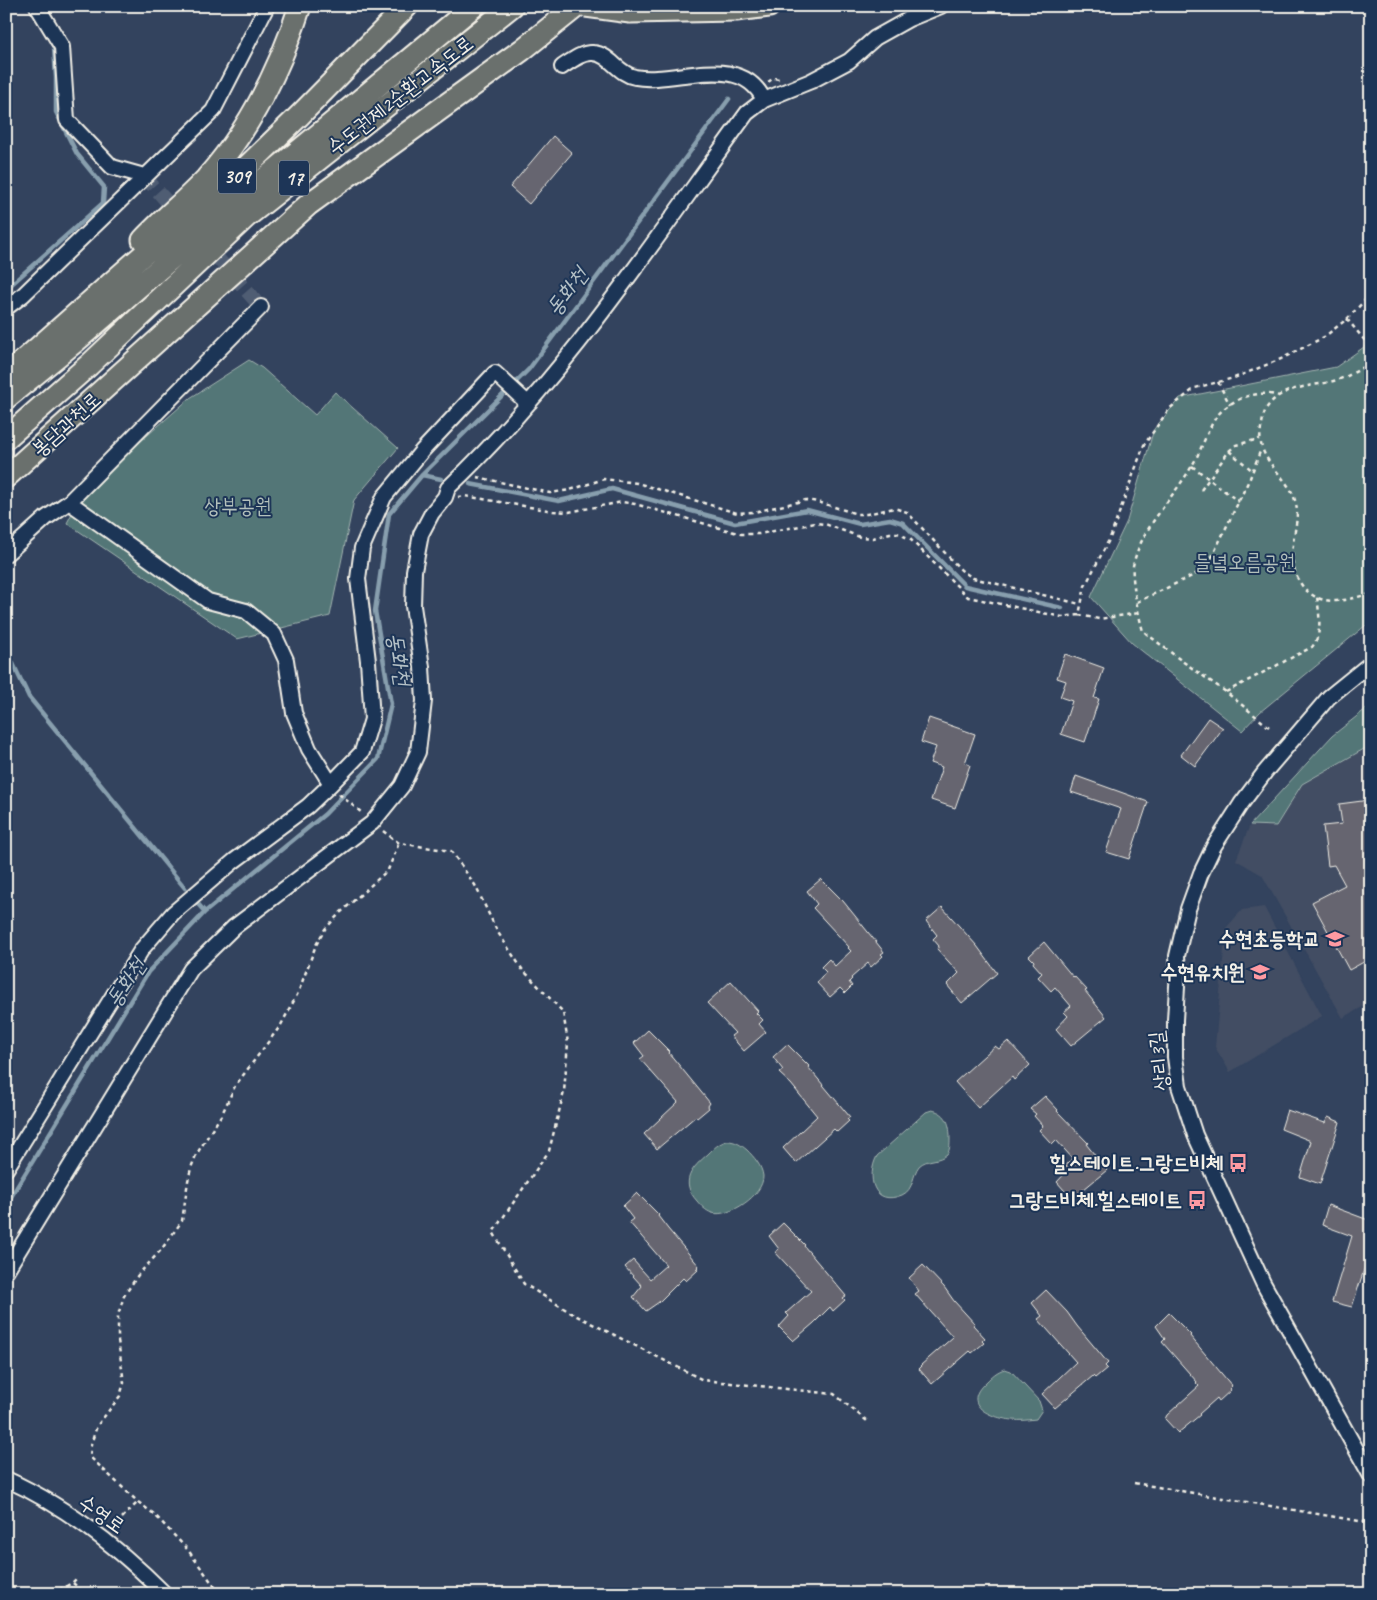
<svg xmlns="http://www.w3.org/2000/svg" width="1377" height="1600" viewBox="0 0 1377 1600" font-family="Caveat,'Poor Story',sans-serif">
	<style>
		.built { fill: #424d63 }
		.green { fill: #527677; stroke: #a3b4b0 }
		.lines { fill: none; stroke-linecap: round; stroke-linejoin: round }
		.stream { stroke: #889fae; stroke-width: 4.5 }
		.building { fill: #666570; stroke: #f4f1e8 }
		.minor-tunnel { stroke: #505d73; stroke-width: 14; stroke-dasharray: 14 7; stroke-linecap: butt }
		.minor-casing { stroke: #f4f1e8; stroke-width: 18 }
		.highway-casing { stroke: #f4f1e8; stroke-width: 25 }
		.path { stroke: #f4f1e8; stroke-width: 2.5; stroke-dasharray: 4 4; stroke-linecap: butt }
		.minor { stroke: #1d3557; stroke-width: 14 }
		.highway { stroke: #6b706d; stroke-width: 21 }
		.highway-bridge-casing { stroke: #f4f1e8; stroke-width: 25; stroke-linecap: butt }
		.highway-bridge { stroke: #6b706d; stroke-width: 21 }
		.labels { text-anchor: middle; stroke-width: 4; stroke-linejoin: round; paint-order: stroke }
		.shield { fill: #1d3557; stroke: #b4b9bc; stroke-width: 1 }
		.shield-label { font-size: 20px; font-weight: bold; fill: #f4f1e8 }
		.street-label { font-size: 21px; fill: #f4f1e8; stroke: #1d3557 }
		.park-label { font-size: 21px; fill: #b3c0bb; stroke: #1d3557 }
		.poi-label { font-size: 21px; font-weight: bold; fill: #f4f1e8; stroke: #1d3557; text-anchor: end }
		.water-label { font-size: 22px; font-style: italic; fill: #b5c1c6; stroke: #1d3557 }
	</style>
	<rect width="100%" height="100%" fill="#33435e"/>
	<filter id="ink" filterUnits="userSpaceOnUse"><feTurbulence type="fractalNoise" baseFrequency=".02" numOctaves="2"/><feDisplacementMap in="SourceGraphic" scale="10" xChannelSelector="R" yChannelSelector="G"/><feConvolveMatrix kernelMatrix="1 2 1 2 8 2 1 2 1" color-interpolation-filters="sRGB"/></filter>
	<g filter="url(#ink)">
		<path class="built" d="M1371 745V1002L1343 1018 1262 875 1236 860 1250 825 1276 826 1302 784Z
			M1264 907 1322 1016 1230 1072 1215 1047 1226 928 1242 910Z"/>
		<path class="green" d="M1371 342V621L1260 712 1242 731 1132 643 1091 597 1127 521 1154 429 1180 398 1336 367Z
			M249 360 262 368 315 415 335 392 398 448 354 500 330 616 237 639 67 523 83 492 190 398Z
			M1371 705V745L1302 784 1276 826 1250 825 1332 736Z
			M932 1110C948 1113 950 1126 950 1139 950 1145 950 1150 947 1154 939 1162 927 1158 919 1166 912 1175 914 1190 902 1195 873 1207 866 1177 877 1156L926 1112Z
			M727 1141C736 1141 741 1145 747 1150 754 1157 762 1166 763 1176 764 1195 729 1218 712 1213 706 1211 701 1206 697 1201 679 1181 692 1168 708 1154 714 1148 719 1143 727 1141Z
			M1005 1369 1011 1371 1039 1401 1042 1410 1036 1419C1028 1420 1020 1421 1013 1420 990 1418 960 1405 986 1382 992 1376 997 1371 1005 1369Z"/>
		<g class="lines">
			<path class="stream" d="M6 289 103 203 104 187 77 154 56 112V78L54 47 52 44
				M422 475 441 479
				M470 484 559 501 612 489 735 523 807 510 860 524 890 519 903 523 965 586 1062 608
				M6 649 29 697 185 888
				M198 904 205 912
				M6 1205 148 972 205 912 325 814 378 759 391 704 375 611 389 514 422 475 529 369 729 99"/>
		</g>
		<path class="building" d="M553 136 572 153 529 204 510 187Z
			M1065 654 1104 668 1094 698 1099 699 1085 742 1061 734 1072 701 1060 697 1066 681 1057 678Z
			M929 718 975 734 965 763 970 765 955 808 931 800 942 767 930 763 936 747 921 742Z
			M1208 718 1223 728 1195 766 1181 755Z
			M1076 776 1148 802 1129 859 1106 852 1121 809 1071 792Z
			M1371 797V958L1349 970 1312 902 1345 885 1334 865 1328 866 1323 826 1342 824 1339 804 1362 801Z
			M821 879 843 901 884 952 881 954 883 956 871 967 868 963 851 978 852 979 849 982 852 986 845 993 840 988 830 997 817 983 826 972 821 967 829 959 835 966 851 951 848 948 849 947 813 908 817 904 807 891Z
			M942 907 977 946 997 973 962 1003 947 985 959 973 937 949 939 946 933 939 937 935 926 921Z
			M1044 942 1073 977 1074 976 1087 990 1085 991 1106 1017 1071 1046 1056 1029 1068 1016 1064 1012 1071 1006 1055 987 1051 991 1038 977 1042 973 1033 963 1034 961 1029 956Z
			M731 981 758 1011 756 1013 763 1020 759 1024 766 1032 744 1051 731 1036 735 1033 707 1003Z
			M648 1030 670 1052 669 1053 710 1103 708 1106 709 1108 697 1118 696 1116 657 1149 644 1134 678 1102 640 1059 644 1056 634 1043Z
			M1008 1041 1030 1065 1014 1080 1012 1077 978 1108 955 1082 995 1046 999 1049Z
			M787 1044 809 1066 808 1067 850 1117 847 1119 849 1121 837 1132 834 1129 796 1163 783 1148 817 1116 791 1084 779 1073 783 1070 773 1057Z
			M1045 1096 1058 1110 1057 1111 1088 1143 1086 1144 1107 1170 1072 1199 1057 1182 1069 1169 1065 1165 1073 1159 1056 1140 1052 1144 1039 1130 1043 1126 1034 1116 1036 1114 1030 1109Z
			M1287 1110 1325 1123 1328 1117 1340 1122 1320 1184 1300 1177 1311 1141 1281 1129Z
			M637 1193 659 1215 658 1216 668 1229 699 1266 696 1269 698 1270 686 1281 683 1278 659 1302 646 1311 633 1297 642 1286 625 1267 633 1260 650 1279 666 1265 629 1222 633 1219 623 1206Z
			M1328 1205 1371 1221V1248L1352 1307 1332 1302 1352 1236 1322 1225Z
			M783 1223 805 1245 804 1246 846 1296 843 1298 845 1300 833 1311 830 1307 814 1323 793 1341 779 1327 789 1316 786 1313 811 1291 775 1252 779 1249 769 1236Z
			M923 1265 944 1287 954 1301 975 1324 973 1325 985 1338 982 1341 984 1343 972 1353 970 1351 932 1384 919 1369 922 1366 921 1365 953 1337 915 1294 919 1291 909 1278Z
			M1046 1290 1067 1312 1077 1326 1108 1363 1105 1366 1107 1368 1095 1378 1093 1376 1055 1408 1042 1394 1076 1362 1038 1319 1042 1316 1032 1303Z
			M1169 1313 1191 1335 1190 1336 1232 1386 1229 1389 1231 1390 1219 1401 1217 1398 1199 1414 1200 1415 1178 1433 1165 1419 1167 1415 1199 1386 1196 1383 1197 1382 1162 1342 1165 1339 1156 1326Z"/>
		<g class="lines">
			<path class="minor-tunnel" d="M144 176 179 215
				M205 244 261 307"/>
			<g class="minor-casing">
				<path id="minor" d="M37 6 62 47 67 120 112 167 144 176
					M562 67C571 61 582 52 593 53 610 54 618 74 635 77 675 85 740 50 764 100
					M6 308 23 295 213 111 267 6
					M6 554 46 518 69 502 261 307
					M1371 663 1329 697 1265 772 1241 804 1214 846 1201 873 1188 909 1177 956 1178 970 1175 1020V1057L1179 1086 1195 1135 1263 1283 1371 1476
					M331 784 362 752 372 719 368 661 358 579 362 548 384 497 422 451 495 373 523 399 530 402
					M6 1169 142 949 173 913 234 861 308 806 331 784 309 749 294 713 286 660 274 634 246 611 208 601 69 502
					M6 1271 191 969 234 927 372 823 402 786 418 752 424 701 422 667 413 606 414 571 421 534 432 513 445 497 448 488C564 378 653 242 747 113L764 100 811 81 849 61 875 38 909 19 941 6
					M6 1479C66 1506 119 1548 165 1594"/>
			</g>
			<g class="highway-casing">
				<path id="highway" d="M630 12 736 10 769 6
					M143 240C163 219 186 200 206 179 250 129 280 69 300 6
					M6 376 143 255 229 184 300 115 407 6
					M6 398 77 340 233 205 474 6
					M6 438 89 365 246 217 512 6
					M6 477 309 204 522 50 577 6"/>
			</g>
			<path class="path" d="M768 82 774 78 779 79
				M1347 319 1371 348
				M1371 363C1360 369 1349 376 1337 380 1314 387 1283 385 1268 406 1264 411 1263 418 1262 424 1252 462 1289 472 1296 504 1299 518 1294 531 1293 545 1289 572 1303 601 1334 601 1346 601 1359 596 1371 594
				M1218 382 1230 405
				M1229 451 1253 471
				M1192 466 1239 502
				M477 477 550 493 570 490 604 479 637 483 737 513 754 512 806 500 818 502 857 514H867L894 508 907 512 961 570 973 578 1080 604
				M1201 490 1229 451 1236 445 1259 439
				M458 497 465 496 553 511 569 512 622 502 635 504 741 534H759L815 523 825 524 860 537 873 538 890 533H897L910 539 968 597 1062 617 1079 615 1085 586 1110 538 1144 445 1169 409 1195 388 1234 378 1281 359 1324 337 1347 319 1371 294
				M1137 602 1194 575 1202 570 1209 563 1250 478 1261 449
				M1079 615 1099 619 1139 613
				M1226 692 1312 647C1323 634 1319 612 1317 597
				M1269 727 1226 692 1182 661 1143 631C1139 618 1131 579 1133 566 1141 527 1174 498 1193 464 1201 451 1208 428 1217 416 1230 399 1258 389 1279 396
				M339 794 362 813
				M383 831 399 843 451 851 475 885 497 931 522 969 563 1012 568 1043 564 1092 549 1151 493 1232 524 1284 573 1314 703 1380 834 1394 867 1421
				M1134 1483 1371 1523
				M122 1518 138 1502
				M73 1583 85 1594
				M52 1594 72 1583 78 1577
				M220 1594 188 1550 154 1514 138 1502 90 1457 91 1444 97 1426 120 1396 124 1383 118 1340V1315L124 1296 138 1275 161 1250 182 1221 188 1181 191 1168 196 1155 222 1114 235 1086 281 1025 298 993 316 945 325 929 340 913 388 870 399 843"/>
			<use href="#minor" class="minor"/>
			<use href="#highway" class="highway"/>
			<g class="highway-bridge-casing">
				<path id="highway-bridge" d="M586 6 630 12"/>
			</g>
			<use href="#highway-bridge" class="highway-bridge"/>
		</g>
	</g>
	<defs>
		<g id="school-bare" transform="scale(1.5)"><path d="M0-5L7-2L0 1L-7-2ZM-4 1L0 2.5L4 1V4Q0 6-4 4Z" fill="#ff9aa2" stroke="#1d3557" stroke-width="2.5" paint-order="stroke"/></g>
		<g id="bus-bare" transform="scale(1.5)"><path d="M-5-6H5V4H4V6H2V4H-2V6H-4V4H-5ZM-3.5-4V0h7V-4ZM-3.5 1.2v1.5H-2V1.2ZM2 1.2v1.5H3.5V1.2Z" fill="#ff9aa2" stroke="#1d3557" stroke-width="2.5" paint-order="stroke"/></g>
	</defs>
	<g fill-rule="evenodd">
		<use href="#school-bare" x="1335" y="939"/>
		<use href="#school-bare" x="1260" y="972"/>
		<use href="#bus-bare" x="1238" y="1163"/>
		<use href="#bus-bare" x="1197" y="1200"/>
	</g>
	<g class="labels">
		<g class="shield">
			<rect x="218" y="158.5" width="38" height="35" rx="4"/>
			<rect x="279" y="160.5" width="30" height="35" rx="4"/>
		</g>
		<g class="shield-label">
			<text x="237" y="183">309</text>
			<text x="294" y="185">17</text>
		</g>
		<g class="street-label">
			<text transform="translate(400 95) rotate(-38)" y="7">수도권제2순환고속도로</text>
			<text transform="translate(66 424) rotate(-42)" y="7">봉담과천로</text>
			<text transform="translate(1159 1061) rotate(-96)" y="7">상리3길</text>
			<text transform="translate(102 1514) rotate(35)" y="7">수영로</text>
		</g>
		<g class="park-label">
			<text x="238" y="513">상부공원</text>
			<text x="1245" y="569">들녘오름공원</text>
		</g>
		<g class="poi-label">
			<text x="1320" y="946">수현초등학교</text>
			<text x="1245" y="979">수현유치원</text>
			<text x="1223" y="1170">힐스테이트.그랑드비체</text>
			<text x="1182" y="1207">그랑드비체.힐스테이트</text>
		</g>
		<g class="water-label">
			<text transform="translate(566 291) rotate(-53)" y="8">동화천</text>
			<text transform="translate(400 659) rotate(81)" y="8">동화천</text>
			<text transform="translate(125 982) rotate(-56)" y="8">동화천</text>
		</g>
	</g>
	<rect width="1377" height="1600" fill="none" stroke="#1d3557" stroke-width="25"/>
	<rect x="12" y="12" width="1352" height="1575" fill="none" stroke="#f4f1e8" stroke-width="2" filter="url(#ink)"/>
</svg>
